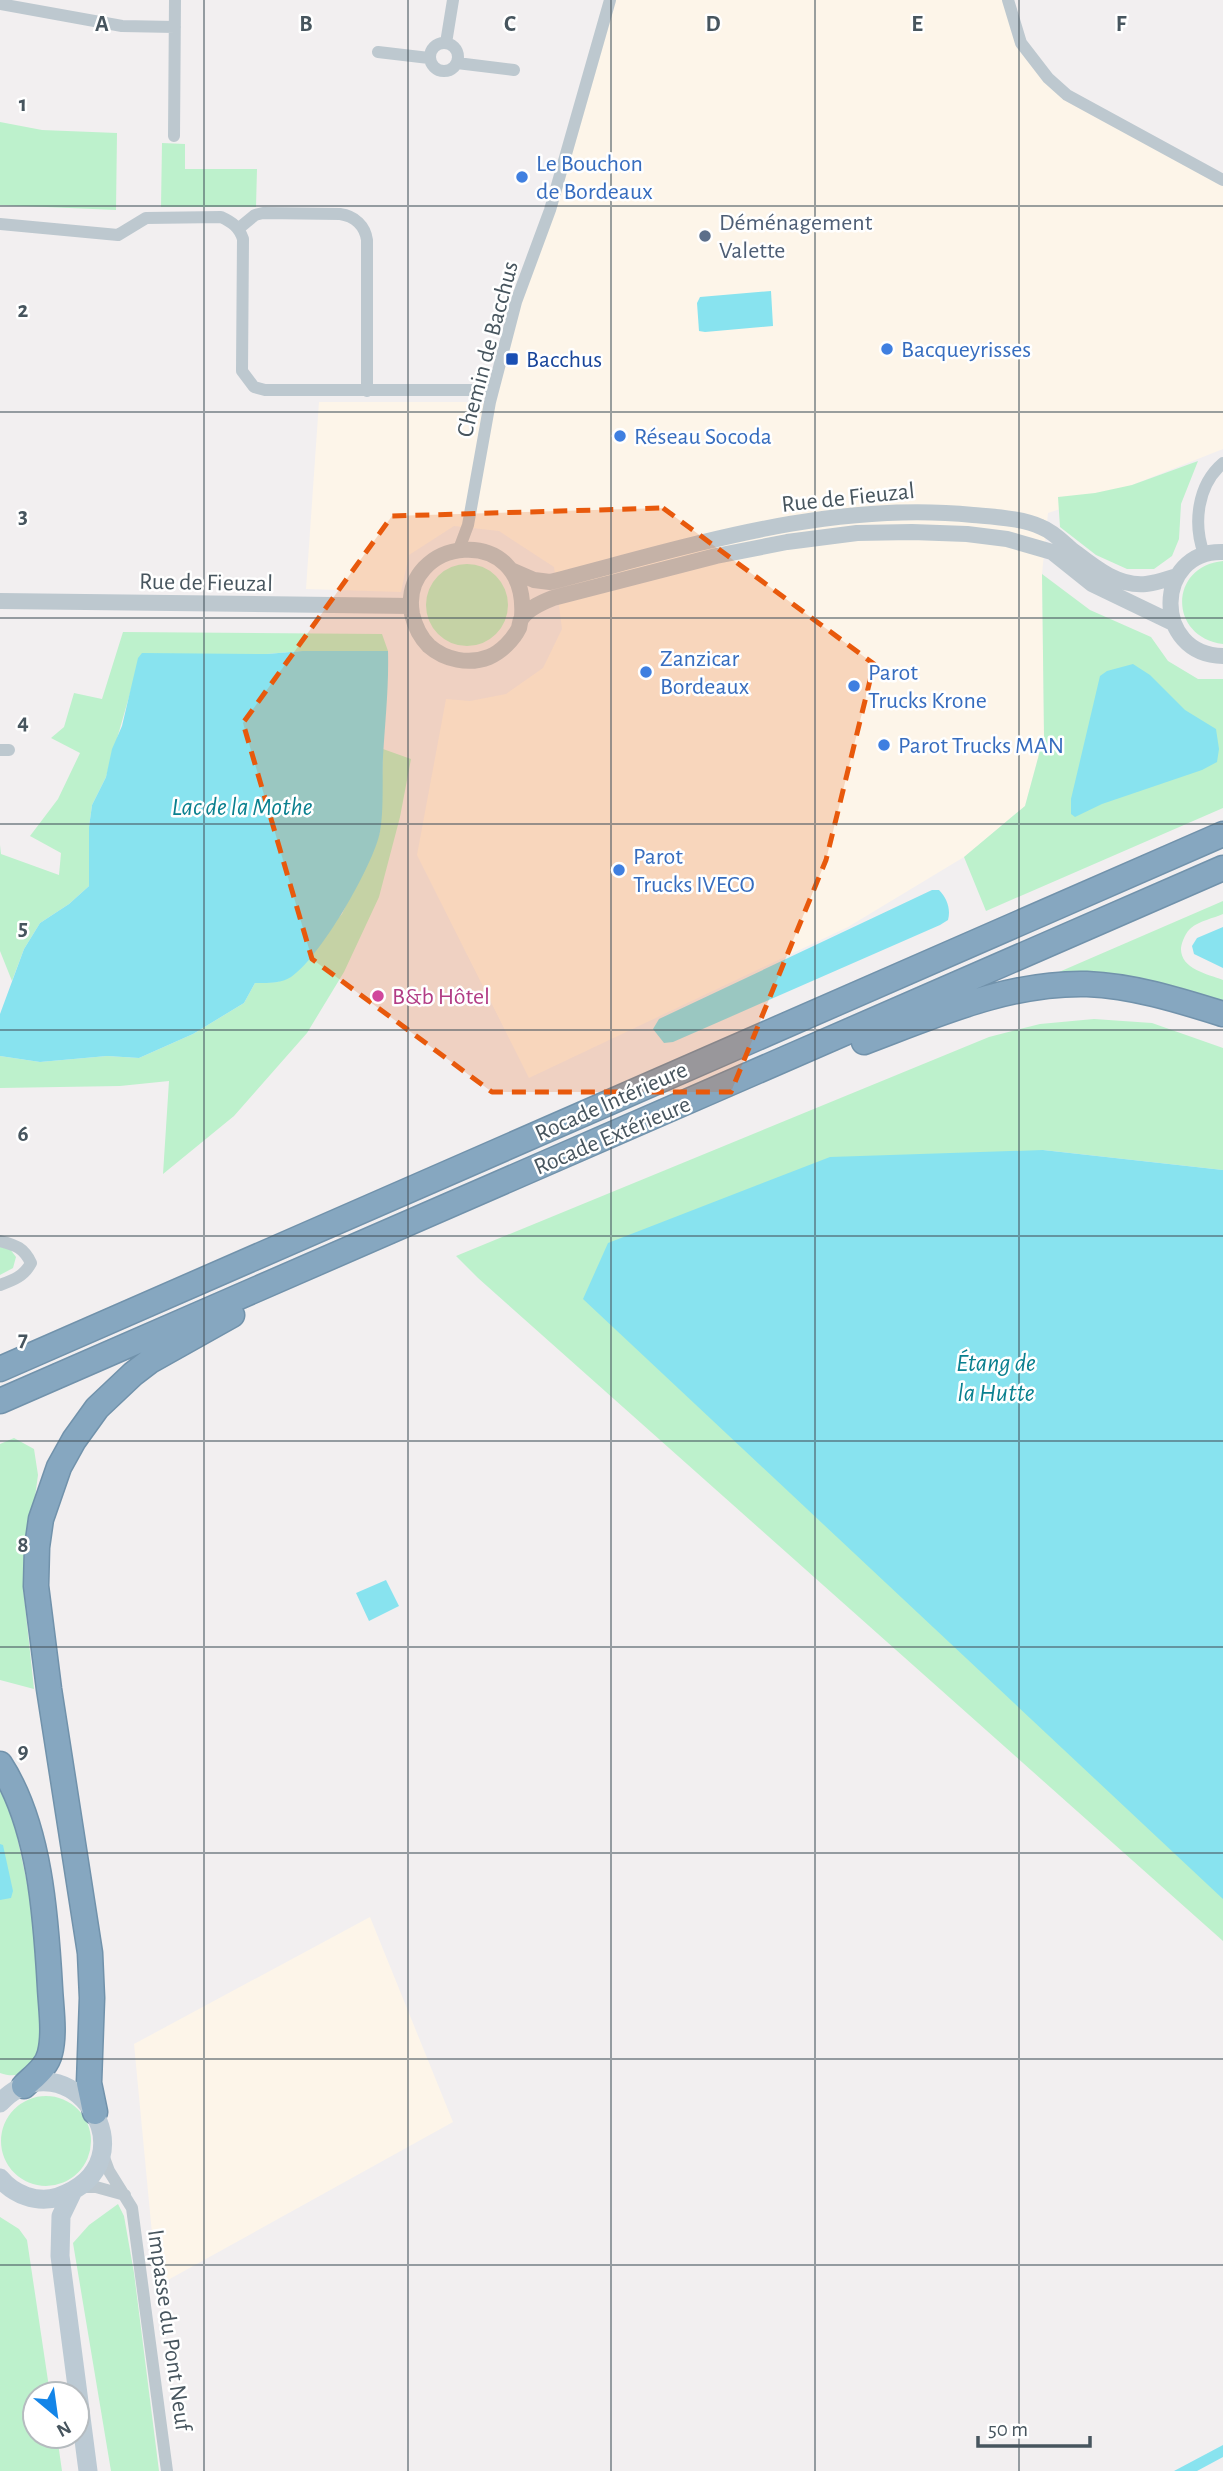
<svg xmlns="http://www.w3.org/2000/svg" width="1223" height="2471" viewBox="0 0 1223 2471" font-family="'Alegreya Sans',sans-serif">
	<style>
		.commercial { fill: #fdf5e9 }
		.green { fill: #bdf1cc }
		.water { fill: #88e3ef }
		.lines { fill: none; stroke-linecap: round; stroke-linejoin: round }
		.motorway-casing { stroke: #7192ab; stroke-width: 27 }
		.minor { stroke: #bdc8cf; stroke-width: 12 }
		.tertiary { stroke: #bdc8cf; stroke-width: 16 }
		.secondary { stroke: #bccad4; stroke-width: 19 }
		.motorway { stroke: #86a7c0; stroke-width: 24 }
		.marked { fill: #e8590c; fill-opacity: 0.2; stroke: #e8590c; stroke-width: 5; stroke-dasharray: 14 9; stroke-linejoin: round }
		.grid { fill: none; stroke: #47555e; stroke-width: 2; stroke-opacity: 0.55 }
		.shop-dot { fill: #3f7fe0; stroke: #fff; stroke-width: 2.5 }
		.service-dot { fill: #5c6f8a; stroke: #fff; stroke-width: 2.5 }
		.transit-dot { fill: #1a4fb4; stroke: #fff; stroke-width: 2.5 }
		.hotel-dot { fill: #d1479c; stroke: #fff; stroke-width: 2.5 }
		.labels { text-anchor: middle; stroke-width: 5; stroke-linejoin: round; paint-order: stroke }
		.shop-label { font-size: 24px; fill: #366cbe; stroke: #fff; text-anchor: start }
		.service-label { font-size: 24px; fill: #4e5e75; stroke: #fff; text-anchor: start }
		.street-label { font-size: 24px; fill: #47555e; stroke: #fff }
		.transit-label { font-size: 24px; fill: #164399; stroke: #fff; text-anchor: start }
		.hotel-label { font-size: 24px; fill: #b23c85; stroke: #fff; text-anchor: start }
		.water-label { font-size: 26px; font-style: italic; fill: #0a808f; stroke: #fff }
		.grid-label { font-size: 23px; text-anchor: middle; font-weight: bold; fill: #47555e; stroke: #fff; stroke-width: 5; stroke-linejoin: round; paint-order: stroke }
	</style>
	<rect width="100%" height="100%" fill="#f2eff0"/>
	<path class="commercial" d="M610 0H1008L1021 43 1048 78 1223 180V449L1132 485 1048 513 1042 574 1044 736 1025 806 964 857 848 927 529 1078 417 855 446 699 470 701 506 694 543 668 562 629 554 567 499 531 454 526 409 555 401 592 306 589 319 402H490Z
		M370 1917 453 2122 157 2286 134 2044Z"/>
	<path class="green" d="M0 122 42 130 117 133 116 210 0 205Z
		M162 143 185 144V169H257L256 207H161Z
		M1198 461 1181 504 1179 539 1172 556 1154 569H1127L1096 555 1060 527 1058 497 1095 493 1132 485Z
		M1223 561V644C1168 637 1169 566 1223 561Z
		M426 605a41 41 0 1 1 82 0a41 41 0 1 1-82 0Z
		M1042 574 1090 610 1151 637 1168 661 1198 679H1223V808L986 911 964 857 1025 806 1044 736Z
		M123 632 382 634 388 651H302L267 654 133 683 106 777 92 805 89 827V886L69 904 40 923 24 949 12 981 0 951V845L1 854 59 875 61 853 30 836 58 799 80 753 51 738 64 727 74 693 102 699Z
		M383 749 411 759 400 817 379 897 344 972 307 1033 234 1116 163 1174 169 1081 120 1086 0 1088V1056L40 1062 107 1056 139 1058 193 1034 244 1003 255 983 278 982 342 914 380 832Z
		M1223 901V914C1214 918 1199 921 1191 928 1186 932 1182 941 1181 948 1180 969 1207 974 1223 980V1004L1052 975Z
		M1094 1019 1152 1023 1223 1048V1170L1043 1150 1223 1899V1941L478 1278 456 1256 989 1037 1040 1024Z
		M0 1246 10 1249 16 1257 13 1268 0 1275Z
		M14 1438 34 1449 38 1475 23 1587 34 1689 0 1680V1444Z
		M0 1786 9 1799C21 1857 36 1916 42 1975 43 1987 46 2000 46 2013 45 2040 37 2086 0 2073Z
		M1 2141a45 45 0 1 1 90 0a45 45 0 1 1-90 0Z
		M118 2204 124 2216 134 2273 159 2471H111L73 2243 89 2225Z
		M0 2217 19 2229 27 2240 50 2394H35V2436H57L62 2471H0Z"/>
	<path class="water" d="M771 291 773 326 705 332 699 331 697 303 700 297Z
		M302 651H388C389 687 385 722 383 757 382 782 384 809 380 832 373 866 320 958 291 977 280 984 267 983 255 983L244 1003 193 1034 139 1058 107 1056 40 1062 0 1056V1014L24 949 40 923 69 904 89 886V827L92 805 106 777 112 749 122 726 138 658 142 653 267 654Z
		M1133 664 1150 675 1185 710 1216 729 1219 749 1217 762 1202 770 1102 804 1075 817 1071 814V799L1100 676 1107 671Z
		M932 890H939C947 898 951 909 948 920L940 925 673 1042 664 1043 653 1029 659 1019Z
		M1223 927V968L1194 954 1192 946 1197 938Z
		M1043 1150 1223 1170V1899L583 1299 608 1243 830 1157Z
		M386 1580 399 1606 369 1621 356 1593Z
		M0 1844 3 1845 13 1891 11 1898 0 1900Z
		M1223 2445V2457L1197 2471H1174Z"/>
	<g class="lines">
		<g class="motorway-casing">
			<path id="motorway" d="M864 1042C936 1015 1009 982 1087 984 1134 986 1178 1000 1223 1014
				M0 1369 1223 834
				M0 1401 1223 868
				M0 1764C40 1825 46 1917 50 1988 51 2008 55 2033 50 2053 47 2067 34 2076 24 2086
				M95 2112 89 2083 92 1998 90 1953 49 1689 36 1586 37 1547 41 1519 59 1467 74 1440 97 1408 133 1374 150 1361 232 1315"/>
		</g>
		<path class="minor" d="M1008 0 1021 43 1048 78 1067 95 1223 180
			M0 4 122 26 175 27
			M430 57a14 14 0 1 1 28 0a14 14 0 1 1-28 0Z
			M446 43 453 0
			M378 52 429 58
			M457 63 514 70
			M174 136 175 0
			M0 224 118 235 146 218 221 217C232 222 239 227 243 239L242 371 254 387 265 390H493
			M238 229 255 215 263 213 340 214C355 216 365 226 367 240V391
			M459 549 468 525 490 402 516 302 550 210 610 0
			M1204 554C1193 524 1197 485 1223 463
			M0 750H9
			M0 1241C16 1245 24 1248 31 1263 24 1276 14 1280 0 1285
			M102 2152 109 2171 132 2208 167 2471
			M80 2187H96L125 2195"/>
		<path class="tertiary" d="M1223 552C1154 550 1152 655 1223 656
			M511 570 534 580 550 582C687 547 829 500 973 515 995 517 1021 518 1041 527 1052 531 1062 541 1071 549 1092 565 1117 587 1146 584 1157 583 1167 579 1177 576
			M0 601 411 606
			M522 617C529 519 398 537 412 614 415 627 420 637 429 646 445 660 469 665 489 657 501 652 513 640 519 628 520 624 520 620 522 618 528 608 543 602 553 598L716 556 787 542 857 533 912 532 967 534 1007 539 1052 552 1092 584 1173 623"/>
		<path class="secondary" d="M0 2103C68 2031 158 2162 58 2197 37 2204 13 2194 0 2178
			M73 2191 61 2216 60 2256 88 2471"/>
		<use href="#motorway" class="motorway"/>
	</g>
	<path class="marked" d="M663 508 874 664 826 860 731 1092H492L312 959 243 723 392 516Z"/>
	<path class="grid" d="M204 0V2471M408 0V2471M611 0V2471M815 0V2471M1019 0V2471M0 206H1223M0 412H1223M0 618H1223M0 824H1223M0 1030H1223M0 1236H1223M0 1441H1223M0 1647H1223M0 1853H1223M0 2059H1223M0 2265H1223"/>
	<g class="shop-dot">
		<circle cx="522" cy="177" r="7"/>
		<circle cx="887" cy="349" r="7"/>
		<circle cx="620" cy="436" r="7"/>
		<circle cx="646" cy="672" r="7"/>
		<circle cx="854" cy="686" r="7"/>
		<circle cx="884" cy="745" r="7"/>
		<circle cx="619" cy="870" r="7"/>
	</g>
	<circle class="service-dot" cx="705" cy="236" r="7"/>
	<rect class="transit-dot" x="505" y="352" width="14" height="14" rx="3.5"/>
	<circle class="hotel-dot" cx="378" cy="996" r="7"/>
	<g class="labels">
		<g class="shop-label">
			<text x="536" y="171">Le Bouchon<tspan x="536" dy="28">de Bordeaux</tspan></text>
			<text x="901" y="357">Bacqueyrisses</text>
			<text x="634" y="444">Réseau Socoda</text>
			<text x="660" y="666">Zanzicar<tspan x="660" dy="28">Bordeaux</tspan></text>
			<text x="868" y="680">Parot<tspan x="868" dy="28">Trucks Krone</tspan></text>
			<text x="898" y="753">Parot Trucks MAN</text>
			<text x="633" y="864">Parot<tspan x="633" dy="28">Trucks IVECO</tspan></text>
		</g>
		<g class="service-label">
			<text x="719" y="230">Déménagement<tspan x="719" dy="28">Valette</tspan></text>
		</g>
		<g class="street-label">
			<text transform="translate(487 349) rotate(-75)" y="8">Chemin de Bacchus</text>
			<text transform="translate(848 497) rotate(-6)" y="8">Rue de Fieuzal</text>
			<text transform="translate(206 582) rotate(1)" y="8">Rue de Fieuzal</text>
			<text transform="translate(611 1101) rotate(-24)" y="8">Rocade Intérieure</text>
			<text transform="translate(612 1135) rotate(-23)" y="8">Rocade Extérieure</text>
			<text transform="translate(170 2330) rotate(82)" y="8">Impasse du Pont Neuf</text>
		</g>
		<g class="transit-label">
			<text x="526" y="367">Bacchus</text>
		</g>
		<g class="hotel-label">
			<text x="392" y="1004">B&amp;b Hôtel</text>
		</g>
		<g class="water-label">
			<text x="242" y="815">Lac de la Mothe</text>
			<text x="996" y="1371">Étang de<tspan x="996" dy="30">la Hutte</tspan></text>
		</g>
	</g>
	<g class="grid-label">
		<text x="102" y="31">A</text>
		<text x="306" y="31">B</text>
		<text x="510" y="31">C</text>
		<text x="713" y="31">D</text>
		<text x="917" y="31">E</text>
		<text x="1121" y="31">F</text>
		<text x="23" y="111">1</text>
		<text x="23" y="317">2</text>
		<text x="23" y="523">3</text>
		<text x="23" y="729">4</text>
		<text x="23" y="935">5</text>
		<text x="23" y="1141">6</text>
		<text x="23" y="1346">7</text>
		<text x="23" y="1552">8</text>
		<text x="23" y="1758">9</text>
	</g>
	<g transform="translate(56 2415) rotate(151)"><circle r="33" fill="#ffffff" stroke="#b5bbbf" stroke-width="2"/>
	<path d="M0-5L12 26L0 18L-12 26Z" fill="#1485e8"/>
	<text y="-10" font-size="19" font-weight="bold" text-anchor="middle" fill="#47555e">N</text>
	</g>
	<path d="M978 2436v10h112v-10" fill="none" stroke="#47555e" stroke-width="3.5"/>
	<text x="988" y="2436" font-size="21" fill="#47555e" stroke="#ffffff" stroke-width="5" paint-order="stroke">50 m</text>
</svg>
